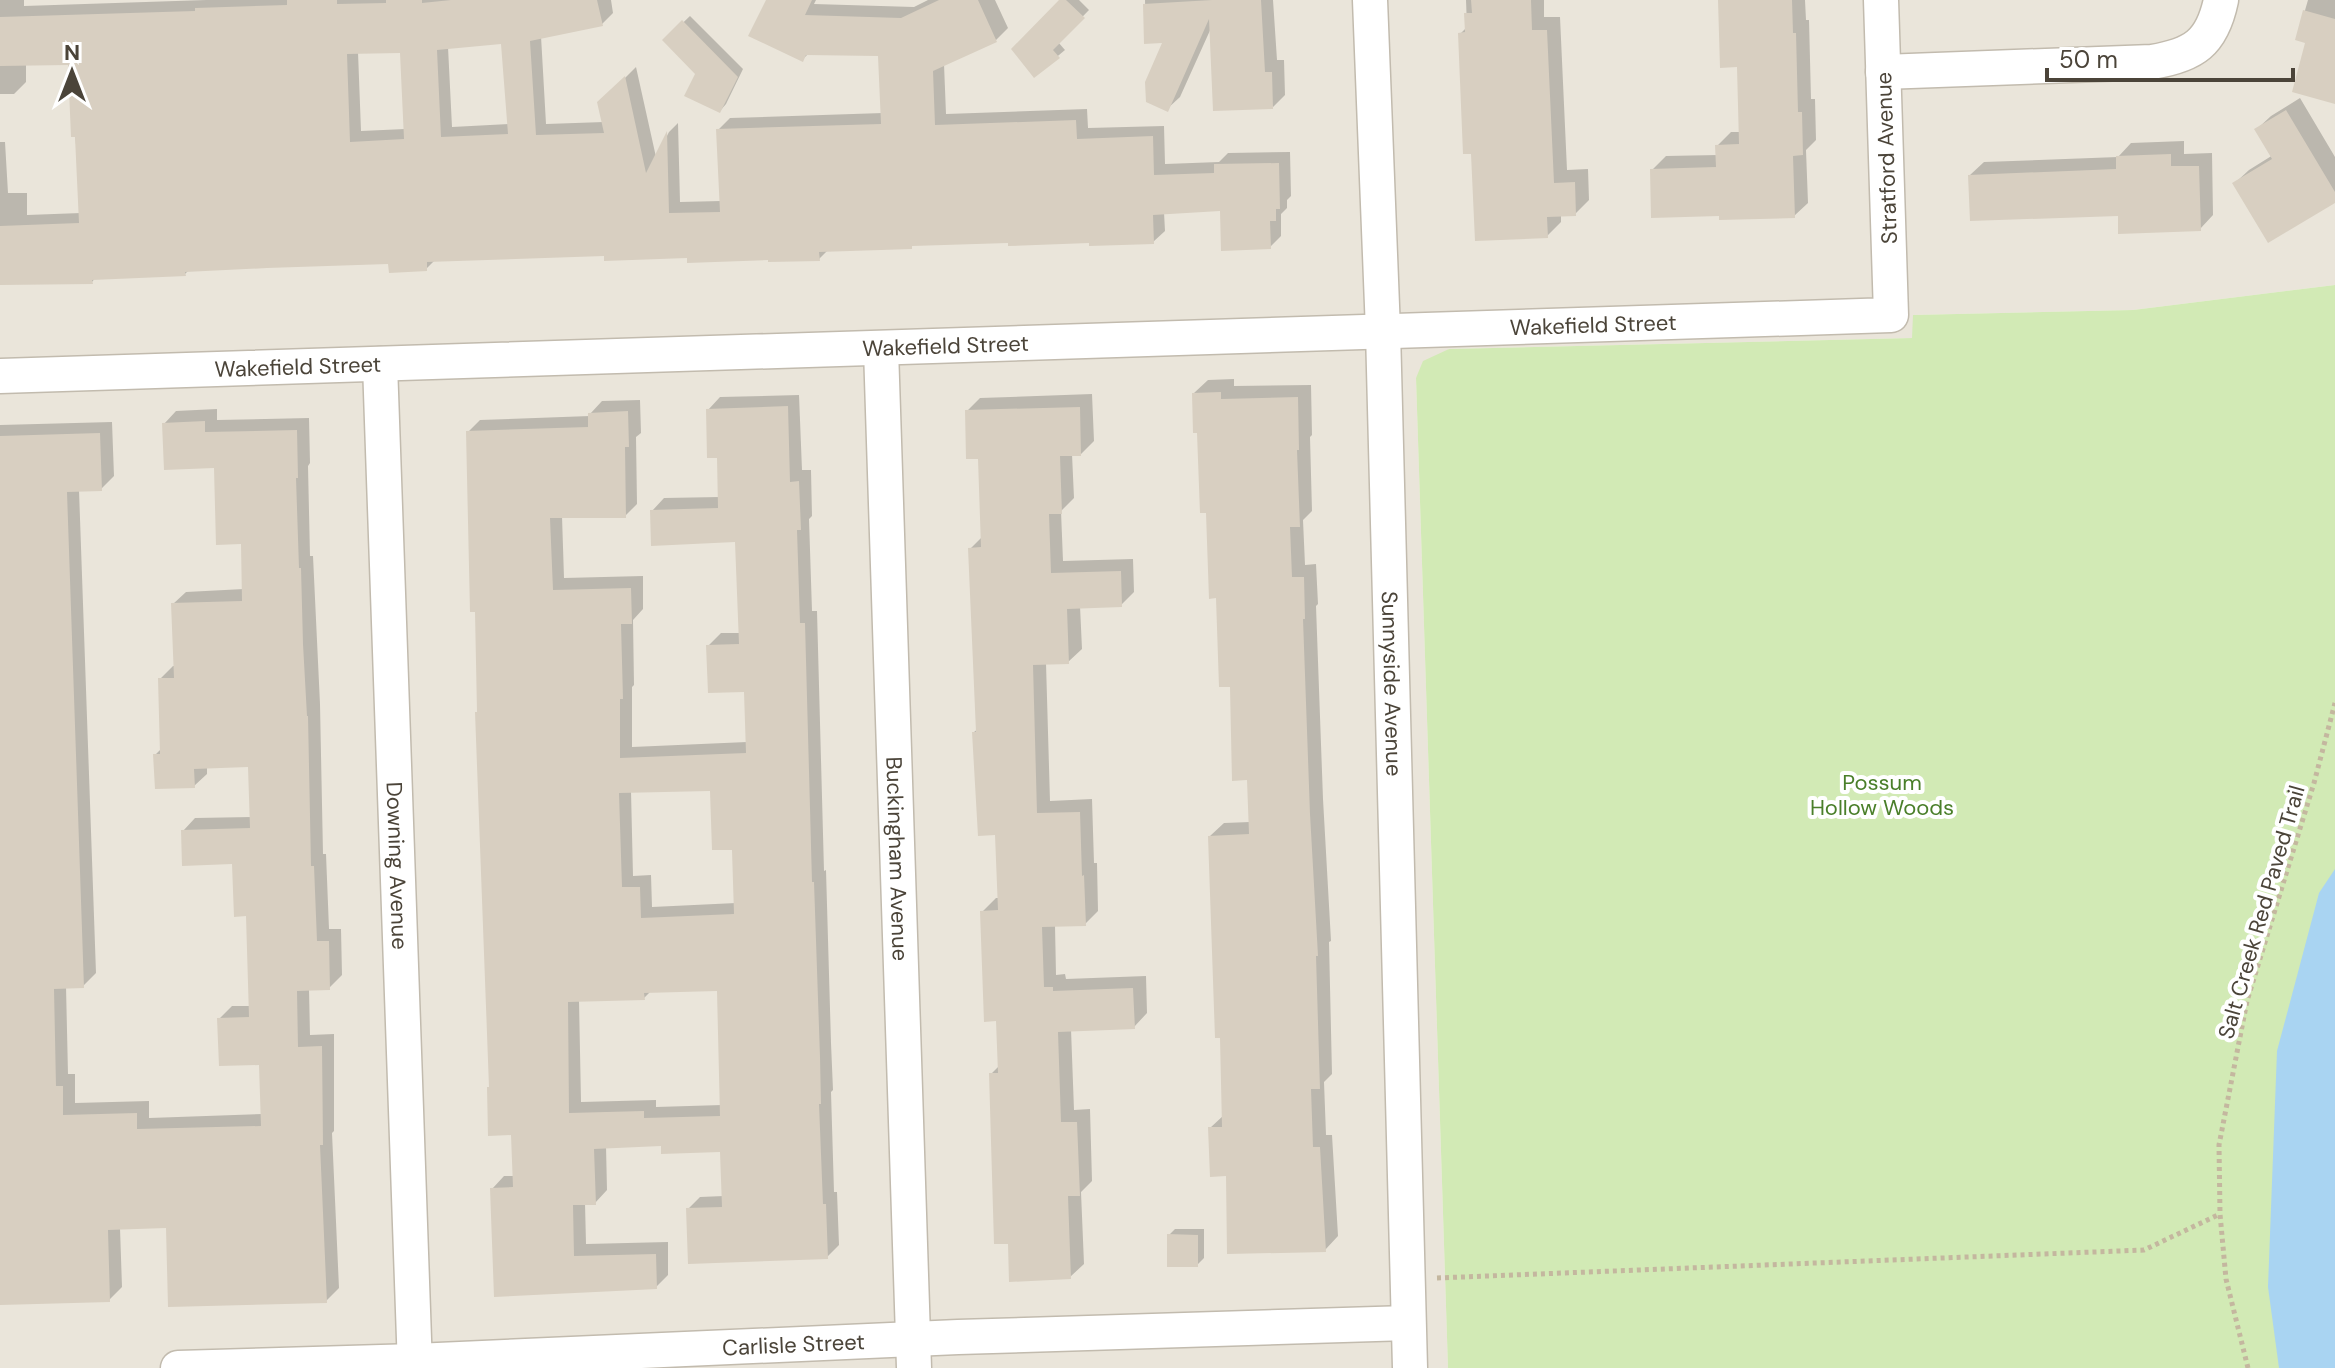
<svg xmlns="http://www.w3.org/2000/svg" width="2335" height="1368" viewBox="0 0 2335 1368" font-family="'DM Sans',sans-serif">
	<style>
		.residential { fill: #eae5da }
		.green { fill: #d2eab5 }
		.water { fill: #a9d4f2 }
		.shadow { fill: #0003; fill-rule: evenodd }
		.building { fill: #d8cfc1; fill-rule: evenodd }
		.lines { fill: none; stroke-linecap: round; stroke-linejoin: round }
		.street-casing { stroke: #c2bbae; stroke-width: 37 }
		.path { stroke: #c4b79f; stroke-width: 5; stroke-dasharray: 4 4; stroke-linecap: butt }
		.street { stroke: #fff; stroke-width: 34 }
		.labels { text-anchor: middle; stroke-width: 8; stroke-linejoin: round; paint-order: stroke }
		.street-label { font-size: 22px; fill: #4b4439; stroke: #fff }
		.park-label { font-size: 22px; fill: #4a7f2a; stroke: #fff }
	</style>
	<rect width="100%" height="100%" fill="#f6f3ec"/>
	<path class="residential" d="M0 0H2335V285L2133 310 1913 315V338L1449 349 1416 378 1448 1368H0Z"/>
	<path class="green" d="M2335 285V1368H1448L1416 378 1423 361 1449 349 1912 338 1913 315 2133 310Z"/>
	<path class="water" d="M2335 869V1368H2279L2268 1287 2277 1051 2319 893Z"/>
	<path class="shadow" d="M0 0H24V6L206 0H611L613 13 602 24 541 36 546 124 604 122 600 103 636 67 656 157 669 132 678 123 680 202 721 201 718 130 730 118 883 113 880 54 809 53 802 60 768 0H816L814 4 914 7 928 0H995L1008 28 996 40 944 64 946 114 1087 109 1088 128 1164 126 1165 164 1219 162 1228 153 1290 152 1291 196 1287 200V208L1281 214V236L1270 247 1222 209 1164 212 1165 231 1153 242 1010 241 915 244 911 247 828 250 819 259 606 254 435 260 426 269 390 262 189 270 185 274 96 277 92 282 0 283V142H5L8 193H27V215L81 213 70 63 26 64V82L14 94H0ZM503 42 509 124 452 127 448 47ZM402 51 405 129 361 131 358 52Z
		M1061 0H1079L1089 10 1058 42 1065 50 1035 75Z
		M1145 0H1273L1277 60H1284L1285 95 1273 107 1212 26 1180 97 1167 109 1165 41 1146 42Z
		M1466 0H1544V17H1560L1567 170 1588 169 1589 200 1575 214 1561 215V222L1547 236 1473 151 1460 34 1467 27Z
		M1720 0H1805L1806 20H1809L1811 99H1815L1816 140 1806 150 1808 203 1794 216 1720 214 1652 170 1666 156 1718 155 1717 146 1731 132H1741L1739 65Z
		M2308 0H2335V102L2308 41 2297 38Z
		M690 16 743 69 726 104 720 111 698 73 665 40Z
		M2300 98 2335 157V201L2235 183 2249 170 2273 155 2257 129 2271 116Z
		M2184 141V154L2212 153 2213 215 2200 229 2120 214 1970 175 1984 162 2118 157 2131 143Z
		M1234 379V386L1311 385 1312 435 1310 437 1312 511 1303 520 1305 565 1316 564 1318 604 1316 606 1323 799 1331 941 1329 942 1332 1074 1324 1082 1326 1135H1332L1338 1236 1325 1250 1228 1174 1210 1128 1224 1115 1222 1036 1210 836 1224 823 1250 822 1249 778 1218 596 1194 393 1208 380Z
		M1092 394 1094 441 1081 454H1072L1074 498 1061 511 1063 561 1133 559 1134 592 1121 605 1080 606 1082 649 1068 662 1046 663 1050 801 1092 799 1094 863H1097L1098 911 1085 924 1055 925 1056 975 1065 974 1066 979 1146 976 1147 1013 1134 1027 1071 1029 1074 1110 1090 1109 1092 1181 1081 1192 1084 1264 1070 1277 1010 1242 991 1074 1000 1065 998 1019 982 912 996 898H999L997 833 974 732 978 729 970 549 982 537 980 457 967 411 980 398Z
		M799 395 802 470H811L812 516 809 519 812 611H817L824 871 826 870 831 1043 833 1090 831 1092 834 1192H837L839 1245 827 1257 688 1209 700 1197 724 1196 722 1150 663 1144 606 1146 607 1190 595 1203H585L586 1244 668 1242V1275L656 1287 496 1295 492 1189 504 1176H515L513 1133 491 1086 477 610 468 432 480 420 590 416V414L602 401 640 400 641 433 636 437 637 504 625 516H562L564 578 643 576V609L633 620 634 685 632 687V747L747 742 746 690 708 646 721 633H740L737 540 652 511 664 498 720 497 719 456 708 410 720 397ZM712 789 734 848 736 903 652 907 651 875 633 876 631 791ZM719 989 722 1105 656 1107V1100L581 1102 579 1000 644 998 651 991Z
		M217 409V420L309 418 310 463 308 466 310 556H313L320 704 323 854H326L329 929H341L342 975 329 988 309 989 310 1035 334 1034V1131L332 1133 339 1288 326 1301 168 1226 120 1228 122 1287 109 1300 0 1226V425L112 422 114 476 101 489 79 490 96 973 83 986H66L68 1074H75V1103L149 1101V1118L263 1114 261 1063 219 1019 232 1006H251L248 914 234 862 183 831 195 818 252 817 250 765 207 767V774L194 786 155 755 161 749 160 679 173 666H175L173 604 186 592 244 589 242 542 216 466 164 424 176 411Z
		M1175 1229H1204V1258L1197 1265 1169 1235Z"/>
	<path class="building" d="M287 0H337V4L386 3V0H422V3L451 0H597L603 26 530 41 536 135 604 133 597 102 625 76 646 173 667 131 669 213 720 212 716 129 881 124 878 56 806 55 803 62 748 36 766 0H812L805 15 901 18 939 0H978L997 42 933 71 935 125 1076 120 1077 139 1153 136 1154 175 1214 173V164L1279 163 1280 209H1276V221H1270L1271 249 1221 251 1220 211 1153 215 1154 244 1089 246V243L1008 246V243L912 246V249L819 252 820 261 768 262V260L687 263V258L604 261V256L427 262V271L389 273 388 264 267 268 185 272 186 276 92 280 93 284 0 285V226L79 223 75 137H71L68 65 0 66V17L195 11V8L287 5ZM501 44 508 134 441 137 437 50ZM400 53 404 139 350 142 347 54Z
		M1059 0H1066L1085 18 1053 50 1060 58 1034 78 1011 49Z
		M1212 0H1261L1265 72H1272L1273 109 1213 111 1209 19 1168 112 1146 102 1145 82 1162 43 1144 44 1143 4Z
		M1471 0H1531L1532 30H1547L1554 183 1575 182 1576 216 1547 217 1548 238 1475 241 1471 154H1463L1458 33 1465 32 1464 13H1472Z
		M1718 0H1792L1793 33H1796L1798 112H1802L1803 155 1793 156 1795 218 1719 220V216L1651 218 1650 169 1716 167 1715 145 1739 144 1737 67 1720 68Z
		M2303 10 2335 19V104L2292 92 2305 43 2295 40Z
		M682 20 738 77 720 113 684 96 695 74 662 40Z
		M2286 110 2335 192V203L2268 243 2232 183 2272 159 2254 129Z
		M2171 154V166H2199L2201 231 2118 234V216L1970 221 1968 175 2116 169V156Z
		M1221 392V399L1298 397 1299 450H1297L1300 527H1290L1292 577H1304L1305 619H1303L1310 814 1318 956H1316L1320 1089H1311L1313 1147H1320L1326 1252 1227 1254 1226 1176 1210 1177 1208 1127H1222L1220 1038H1215L1208 836 1249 834 1247 780 1232 781 1230 687H1219L1216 598 1209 599 1206 513H1200L1197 433H1193L1192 393Z
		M788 406 790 482 799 481 801 530H797L800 623H805L812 882H814L820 1057 821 1104H819L823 1204H826L828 1259 688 1264 686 1208 722 1207 720 1152 661 1154V1146L594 1149 596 1205H573L574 1256 656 1254 657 1289 494 1297 490 1188 513 1187 511 1135 488 1136 487 1087H489L475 712H477L475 612H470L466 431 588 427V413L628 411 629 447H625L626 518H550L553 590 631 588 632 624H621L623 699H620V758L746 753 744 692 708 693 706 645 739 644 735 542 651 546 650 510 718 508 717 458H707L706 409ZM710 791 712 850H732L734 914 641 918 640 887H622L619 793ZM717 991 720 1116 644 1118V1111L569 1113 568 1002 645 1000 644 993Z
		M1080 407 1081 456H1060L1062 514H1049L1051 573 1121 571 1122 607 1067 609 1069 664 1033 665 1037 813 1080 812 1082 876 1084 875 1086 926 1042 927 1044 987H1053V991L1133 988 1135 1029 1058 1032 1061 1122H1077L1080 1196H1068L1071 1279 1009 1282 1008 1244H994L989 1073H998L996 1021 984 1022 980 911 998 910 995 835 978 836 972 732H976L968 548 981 547 978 459H966L965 410Z
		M205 421V432L297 430 298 478H296L299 568H301L303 644 307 716H308L311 866H314L317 941H329L330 990 297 991 298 1047 322 1046 323 1145H320L327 1303 168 1307 166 1228 108 1230 110 1302 0 1305V436L100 433 102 491 67 492 84 988 54 989 56 1086H63V1115L137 1113V1129L261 1126 259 1065 219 1066 217 1018 249 1017 246 916 234 917 232 864 182 866 181 830 250 828 248 767 194 769 195 788 155 789 153 754H160L158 678H174L171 603 242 601 241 544 216 545 214 468 164 470 162 423Z
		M1167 1234 1198 1235V1267H1167Z"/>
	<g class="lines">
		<g class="street-casing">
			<g id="street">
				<path id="s1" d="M1370 0 1383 331 1410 1368"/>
				<path d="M1883 72 2152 62C2194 55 2212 43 2221 0"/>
				<path id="s2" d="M881 349 914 1368"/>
				<path id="s3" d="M380 364 415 1368"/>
				<path id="s4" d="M0 376 1891 315 1881 0"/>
				<path id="s5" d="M178 1368 415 1361 958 1337 1408 1323"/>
			</g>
		</g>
		<path class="path" d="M1437 1278 2144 1250 2220 1214
			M2248 1368 2226 1279 2220 1214 2219 1145 2247 1001 2314 783 2335 703"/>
		<use href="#street" class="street"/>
	</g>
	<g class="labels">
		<g class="street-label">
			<text transform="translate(1886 158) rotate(-92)" y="8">Stratford Avenue</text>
			<text dy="8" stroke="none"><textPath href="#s4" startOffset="1594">Wakefield Street</textPath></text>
			<text dy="8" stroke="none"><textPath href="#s4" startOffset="946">Wakefield Street</textPath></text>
			<text dy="8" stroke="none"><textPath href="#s4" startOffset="298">Wakefield Street</textPath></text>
			<text dy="8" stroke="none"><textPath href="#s1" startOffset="684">Sunnyside Avenue</textPath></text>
			<text dy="8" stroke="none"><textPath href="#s2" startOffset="510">Buckingham Avenue</textPath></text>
			<text dy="8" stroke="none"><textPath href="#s3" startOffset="502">Downing Avenue</textPath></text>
			<text transform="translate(2261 912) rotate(-74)" y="8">Salt Creek Red Paved Trail</text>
			<text dy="8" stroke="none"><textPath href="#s5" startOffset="616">Carlisle Street</textPath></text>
		</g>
		<g class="park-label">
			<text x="1882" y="790">Possum<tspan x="1882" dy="25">Hollow Woods</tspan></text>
		</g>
	</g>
	<g transform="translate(72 72)" stroke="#ffffff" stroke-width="6" paint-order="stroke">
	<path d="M0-6L14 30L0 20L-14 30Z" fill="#4b4439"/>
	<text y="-12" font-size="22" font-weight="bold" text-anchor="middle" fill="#4b4439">N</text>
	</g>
	<path d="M2047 68v12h246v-12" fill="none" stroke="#4b4439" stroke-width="4"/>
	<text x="2059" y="68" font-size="24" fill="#4b4439" stroke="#ffffff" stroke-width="6" paint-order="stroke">50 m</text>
</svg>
